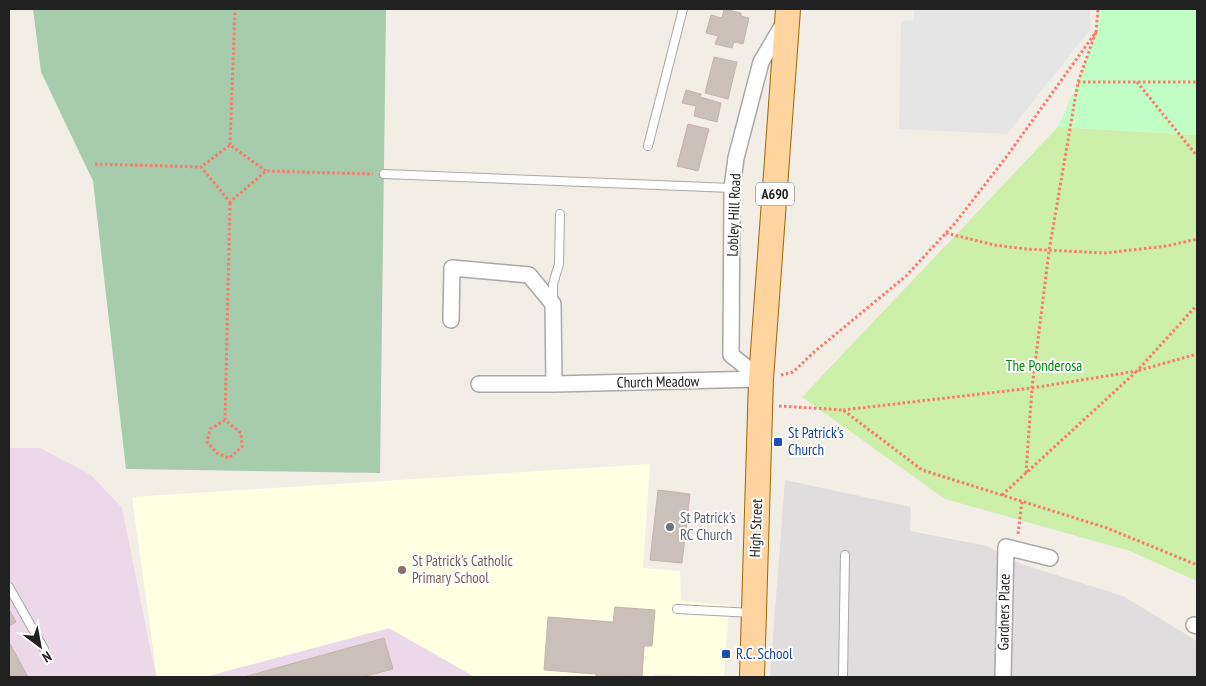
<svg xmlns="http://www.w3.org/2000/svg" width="1206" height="686" viewBox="0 0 1206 686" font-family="'PT Sans Narrow',sans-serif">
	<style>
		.residential { fill: #dfdddd }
		.industrial { fill: #ebd8e8 }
		.education { fill: #ffffe2 }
		.grass { fill: #ccefa9 }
		.cemetery { fill: #a6ccab }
		.park { fill: #c1fec5 }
		.parking { fill: #e5e5e5 }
		.building { fill: #cac0b9; stroke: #c5b4a7 }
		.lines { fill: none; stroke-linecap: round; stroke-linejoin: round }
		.service-casing { stroke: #a8a8a8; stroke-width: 10 }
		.minor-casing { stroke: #a8a8a8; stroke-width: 18 }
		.primary-casing { stroke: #9d6700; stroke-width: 26 }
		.path { stroke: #ff786a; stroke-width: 3; stroke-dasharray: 2.5 2.5; stroke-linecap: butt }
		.service { stroke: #fff; stroke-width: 8 }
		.minor { stroke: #fff; stroke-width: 15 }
		.primary { stroke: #ffd49e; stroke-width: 24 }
		.transit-dot { fill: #1a4fb4; stroke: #fff; stroke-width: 2 }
		.worship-dot { fill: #6b7280; stroke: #fff; stroke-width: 2 }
		.education-dot { fill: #8d6e63; stroke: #fff; stroke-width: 2 }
		.labels { text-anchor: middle; stroke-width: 4; stroke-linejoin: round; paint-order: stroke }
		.shield { fill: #fff; stroke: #646464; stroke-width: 1 }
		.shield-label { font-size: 14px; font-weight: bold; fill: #212121 }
		.street-label { font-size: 15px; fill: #212121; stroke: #fff }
		.park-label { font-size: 15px; fill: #038a0d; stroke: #fff }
		.transit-label { font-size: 15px; fill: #164399; stroke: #fff; text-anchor: start }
		.worship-label { font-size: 15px; fill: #5b616d; stroke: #fff; text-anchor: start }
		.education-label { font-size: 15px; fill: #785e54; stroke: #fff; text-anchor: start }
	</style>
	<rect width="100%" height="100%" fill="#f2eee6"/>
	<path class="residential" d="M785 480 911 507 910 531 987 546 1021 564 1123 596 1197 641V677H770Z"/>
	<path class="industrial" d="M9 448H40L91 475 122 508 156 677H9Z
		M389 628 475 677H204Z"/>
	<path class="education" d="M650 464 643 568 680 571 681 601 729 605 724 677 654 674 653 677H475L389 628 204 677H157L132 497Z"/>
	<path class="grass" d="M1058 127 1197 135V581L1130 551 945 499 802 397Z"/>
	<path class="cemetery" d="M33 9H386L380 473 126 469 93 181 41 72Z"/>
	<path class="park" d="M1098 9H1197V135L1058 127 1078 82 1096 32Z"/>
	<path class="parking" d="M914 9H1090V30L1007 134 899 129 901 21 914 20Z"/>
	<path class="building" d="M724 9 741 13V16L749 18 743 44 734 42 732 48 715 44 718 36 706 33 711 15 722 18Z
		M714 57 737 62 728 99 705 93Z
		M686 90 701 94 700 97 721 103 717 122 694 116 696 106 682 103Z
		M688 124 709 129 698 171 677 166Z
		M658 490 690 494 682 563 650 560Z
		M615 607 655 610 652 646H644L642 677 626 676 625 677H596V674L544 670 548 617 613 622Z
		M9 609 16 622 9 626Z
		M384 638 393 669 362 677H244Z
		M9 642 28 677H9Z"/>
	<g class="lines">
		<g class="service-casing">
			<path id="service" d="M648 146 683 9
				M384 174 732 188
				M553 302V284L559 264 560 214
				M9 587 44 649
				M677 609 752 613
				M843 677 845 555"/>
		</g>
		<g class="minor-casing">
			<path id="minor" d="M451 320 452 268 529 275 553 304 554 384
				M761 379 731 355 732 188 736 158 761 62 784 23
				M479 384H554L761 379
				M1194 625 1197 626
				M1003 677 1006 547 1050 558"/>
		</g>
		<g class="primary-casing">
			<path id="primary" d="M752 677 761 379 788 9"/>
		</g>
		<path class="path" d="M1078 82H1197
			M1137 82 1197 156
			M230 145 235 9
			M95 164 201 167
			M266 171 230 145 201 167 230 202 266 171 373 174
			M946 233 994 245 1026 249 1105 253 1167 246 1197 239
			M781 375 793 372 813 353 906 276 956 222 1007 156 1096 32 1098 9
			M779 406 843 410 922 470 1107 528 1197 565
			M843 410 1032 388 1049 251 1078 82 1096 32
			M225 420 210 429 207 442 217 453 229 458 242 447 241 433 225 420 230 202
			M1026 473 1032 388 1137 371 1197 305
			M1002 495 1137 371 1197 354
			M1018 534 1022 501"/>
		<use href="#service" class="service"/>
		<use href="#minor" class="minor"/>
		<use href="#primary" class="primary"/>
	</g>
	<g class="transit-dot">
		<rect x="773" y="437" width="10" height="10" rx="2.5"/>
		<rect x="721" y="649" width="10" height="10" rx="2.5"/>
	</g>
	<circle class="worship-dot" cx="670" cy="527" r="5"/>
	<circle class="education-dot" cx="402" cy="570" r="5"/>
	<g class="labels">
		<rect class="shield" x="756" y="182.5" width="38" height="23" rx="4"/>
		<g class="shield-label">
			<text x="775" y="199">A690</text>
		</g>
		<g class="street-label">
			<text transform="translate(734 215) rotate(-88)" y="5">Lobley Hill Road</text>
			<text transform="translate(658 382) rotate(-1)" y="5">Church Meadow</text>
			<text transform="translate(756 528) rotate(-88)" y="5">High Street</text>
			<text transform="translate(1004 612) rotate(-89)" y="5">Gardners Place</text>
		</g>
		<g class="park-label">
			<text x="1044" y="371">The Ponderosa</text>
		</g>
		<g class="transit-label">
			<text x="788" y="438">St Patrick's<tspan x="788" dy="17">Church</tspan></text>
			<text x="736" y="659">R.C. School</text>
		</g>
		<g class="worship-label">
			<text x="680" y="523">St Patrick's<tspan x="680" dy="17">RC Church</tspan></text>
		</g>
		<g class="education-label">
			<text x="412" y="566">St Patrick's Catholic<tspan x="412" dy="17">Primary School</tspan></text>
		</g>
	</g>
	<rect width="1206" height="686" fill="none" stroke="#212121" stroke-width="20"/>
	<g transform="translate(40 646) rotate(148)" stroke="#ffffff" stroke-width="4" paint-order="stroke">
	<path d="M0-4L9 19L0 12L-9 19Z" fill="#212121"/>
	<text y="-8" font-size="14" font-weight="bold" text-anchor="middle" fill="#212121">N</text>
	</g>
</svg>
